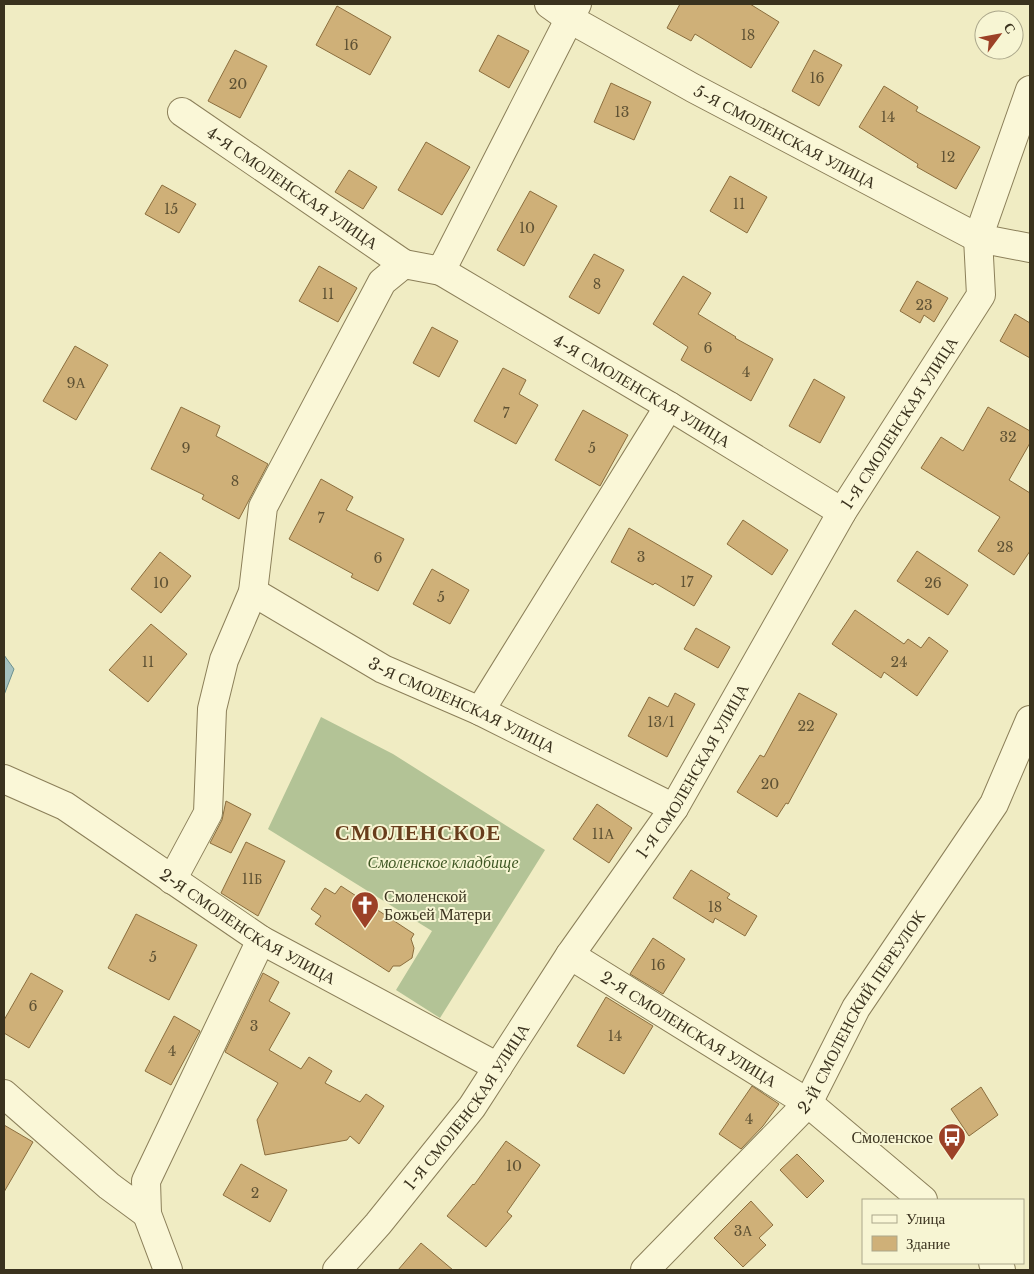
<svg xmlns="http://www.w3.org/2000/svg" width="1034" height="1274" viewBox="0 0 1034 1274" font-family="'Libre Baskerville',serif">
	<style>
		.cemetery { fill: #b3c396 }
		.water { fill: #a6c2c0; stroke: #6c9190 }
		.building { fill: #cfb078; stroke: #8b6e3e }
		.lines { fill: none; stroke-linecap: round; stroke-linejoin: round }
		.minor-casing { stroke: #8b7f59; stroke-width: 30 }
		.minor { stroke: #faf7d7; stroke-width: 28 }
		.labels { text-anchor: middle; stroke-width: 4; stroke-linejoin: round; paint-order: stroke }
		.number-label { font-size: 14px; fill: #5f5234 }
		.street-label { font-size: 16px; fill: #3a321e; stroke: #f7f5d3 }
		.park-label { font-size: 16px; font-style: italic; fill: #3f5724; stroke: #f7f5d3 }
		.poi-label { font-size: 16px; fill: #3a321e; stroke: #f7f5d3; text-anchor: start }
		.district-label { font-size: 21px; font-weight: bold; letter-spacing: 1px; fill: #683d1c; stroke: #f7f5d3 }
	</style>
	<rect width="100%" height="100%" fill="#f0ecc3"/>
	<path class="cemetery" d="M321 717 393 754 545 850 440 1018 396 990 432 931 268 829Z"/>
	<path class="water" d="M4 655 14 669 4 695Z"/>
	<path class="building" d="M680 4H750L779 22 751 68 695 34 691 41 667 28Z
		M337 6 391 37 370 75 316 45Z
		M498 35 529 51 509 88 479 71Z
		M235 50 267 66 240 118 208 101Z
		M814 50 842 65 819 106 792 91Z
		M611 83 651 102 634 140 594 122Z
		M884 86 918 107 916 111 980 147 956 189 917 167 918 164 859 127Z
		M426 142 470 167 442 215 398 190Z
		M349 170 377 187 363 209 335 192Z
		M730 176 767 197 747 233 710 211Z
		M162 185 196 204 179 233 145 214Z
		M530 191 557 206 524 266 497 250Z
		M594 254 624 270 599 314 569 297Z
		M319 266 357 288 338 322 299 301Z
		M683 276 711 293 698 314 736 337 735 338 773 359 751 401 681 360 688 347 653 324Z
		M917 281 948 298 934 322 924 315 920 323 900 311Z
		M1015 314 1030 323V358L1000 341Z
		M432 327 458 341 439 377 413 363Z
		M75 346 108 365 76 420 43 401Z
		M503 368 526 380 519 394 538 405 516 444 474 421Z
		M814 379 845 397 820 443 789 426Z
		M181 407 220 426 216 436 268 464 239 519 202 499 204 495 151 469Z
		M988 407 1030 431V443L1009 480 1030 493V551L1014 575 978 551 1000 517 921 468 941 437 963 451Z
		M583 410 628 435 600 486 555 460Z
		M321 479 353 497 346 510 404 539 378 591 351 577 353 574 289 539Z
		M743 520 788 550 772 575 727 544Z
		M629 528 712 576 694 606 655 583 653 585 611 562Z
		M917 551 968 585 948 615 897 581Z
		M160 552 191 576 161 613 131 589Z
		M432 569 469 590 450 624 413 604Z
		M855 610 904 644 908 639 921 648 929 637 948 651 917 696 884 672 881 678 832 644Z
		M151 624 187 654 148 702 109 670Z
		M696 628 730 647 718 668 684 649Z
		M675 693 695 704 667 757 628 736 649 697 668 707Z
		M799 693 837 714 788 804 786 803 777 817 737 792 760 755 764 757Z
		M226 801 251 814 231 853 210 843 222 820Z
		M597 804 632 828 609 863 573 839Z
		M246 842 285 861 258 916 221 893Z
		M691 870 730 894 727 898 757 916 745 936 715 918 713 923 673 898Z
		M341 886 414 934 411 939 414 948 412 958 400 966H393L389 972 315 924 321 916 311 909 325 888 335 894Z
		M136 914 197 945 169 1000 108 968Z
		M653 938 685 959 663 994 630 974Z
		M31 973 63 991 29 1048 4 1033V1020Z
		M263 973 279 982 269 1001 290 1013 269 1050 301 1069 309 1057 332 1071 325 1083 360 1102 366 1094 384 1106 359 1144 350 1136 347 1140 265 1155 257 1120 278 1083 225 1052Z
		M606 997 653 1026 624 1074 577 1046Z
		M174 1016 200 1031 171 1085 145 1071Z
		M752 1086 779 1104 763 1126 741 1149 719 1134Z
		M981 1087 998 1115 969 1136 951 1109Z
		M4 1125 33 1142 4 1192Z
		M506 1141 540 1165 507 1212 512 1216 486 1247 447 1216 473 1184 474 1185Z
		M797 1154 824 1181 807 1198 780 1170Z
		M241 1164 287 1190 270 1222 223 1195Z
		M751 1201 773 1225 759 1238 766 1245 743 1267 714 1238Z
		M421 1243 453 1270H398Z"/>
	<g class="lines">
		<g class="minor-casing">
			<g id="minor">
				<path id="s1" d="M549 4 570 19 693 88 978 238 1030 248"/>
				<path id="s2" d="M182 112 404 264"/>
				<path id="s3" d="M441 271 669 406 842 512"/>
				<path id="s4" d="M253 592 383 669 480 711 674 808"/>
				<path d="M480 711 669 406"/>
				<path id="s5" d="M4 779 65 806 261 940 498 1067"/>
				<path d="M172 880 208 813 212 709 224 660 253 592 263 507 382 282 404 264 441 271 577 4"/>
				<path id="s6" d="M570 955 808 1103 923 1200"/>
				<path d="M4 1094 109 1186 147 1214"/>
				<path d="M993 1263 1001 1270"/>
				<path d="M168 1270 147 1214 146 1181 261 940"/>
				<path id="s7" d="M337 1270 378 1224 472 1107 570 955 674 808 842 512 981 295 978 238 1030 90"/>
				<path id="s8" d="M645 1270 808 1103 856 1008 994 804 1030 720"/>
			</g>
		</g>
		<use href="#minor" class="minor"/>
	</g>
	<defs>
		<g id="church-pin" transform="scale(1.4375)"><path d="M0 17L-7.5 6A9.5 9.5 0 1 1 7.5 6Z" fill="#9c4127" stroke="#f7f5d3"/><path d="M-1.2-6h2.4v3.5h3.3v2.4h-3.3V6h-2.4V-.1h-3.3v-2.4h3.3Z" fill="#fff"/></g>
		<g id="bus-pin" transform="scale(1.4375)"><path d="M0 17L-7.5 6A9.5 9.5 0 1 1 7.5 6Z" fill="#9c4127" stroke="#f7f5d3"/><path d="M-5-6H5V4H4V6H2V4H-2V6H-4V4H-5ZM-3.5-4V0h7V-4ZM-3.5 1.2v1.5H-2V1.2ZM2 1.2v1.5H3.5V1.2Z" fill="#fff"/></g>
	</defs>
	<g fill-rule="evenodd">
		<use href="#church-pin" x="365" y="905"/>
		<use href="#bus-pin" x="952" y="1137"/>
	</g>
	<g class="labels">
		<g class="number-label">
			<text x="748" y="40">18</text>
			<text x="351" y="50">16</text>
			<text x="817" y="83">16</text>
			<text x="238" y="89">20</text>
			<text x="622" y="117">13</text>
			<text x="888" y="122">14</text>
			<text x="948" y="162">12</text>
			<text x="739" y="209">11</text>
			<text x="171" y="214">15</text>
			<text x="527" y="233">10</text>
			<text x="597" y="289">8</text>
			<text x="328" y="299">11</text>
			<text x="924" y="310">23</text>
			<text x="708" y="353">6</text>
			<text x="746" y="377">4</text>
			<text x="76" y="388">9А</text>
			<text x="506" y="418">7</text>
			<text x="1008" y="442">32</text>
			<text x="186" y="453">9</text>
			<text x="592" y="453">5</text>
			<text x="235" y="486">8</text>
			<text x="321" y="523">7</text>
			<text x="1005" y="552">28</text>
			<text x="641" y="562">3</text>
			<text x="378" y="563">6</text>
			<text x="687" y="587">17</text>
			<text x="161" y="588">10</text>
			<text x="933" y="588">26</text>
			<text x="441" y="602">5</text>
			<text x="148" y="667">11</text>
			<text x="899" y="667">24</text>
			<text x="661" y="727">13/1</text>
			<text x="806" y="731">22</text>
			<text x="770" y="789">20</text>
			<text x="603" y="839">11А</text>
			<text x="252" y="884">11Б</text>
			<text x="715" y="912">18</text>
			<text x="153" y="962">5</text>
			<text x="658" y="970">16</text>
			<text x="33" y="1011">6</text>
			<text x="254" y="1031">3</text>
			<text x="615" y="1041">14</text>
			<text x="172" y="1056">4</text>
			<text x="749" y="1124">4</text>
			<text x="514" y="1171">10</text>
			<text x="255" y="1198">2</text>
			<text x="743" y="1236">3А</text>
		</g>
		<g class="street-label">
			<text dy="6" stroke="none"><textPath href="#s1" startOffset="271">5-Я СМОЛЕНСКАЯ УЛИЦА</textPath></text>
			<text dy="6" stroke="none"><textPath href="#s2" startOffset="134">4-Я СМОЛЕНСКАЯ УЛИЦА</textPath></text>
			<text dy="6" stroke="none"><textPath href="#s3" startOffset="234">4-Я СМОЛЕНСКАЯ УЛИЦА</textPath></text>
			<text dy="6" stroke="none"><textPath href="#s7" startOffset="1019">1-Я СМОЛЕНСКАЯ УЛИЦА</textPath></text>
			<text dy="6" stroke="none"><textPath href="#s4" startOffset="238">3-Я СМОЛЕНСКАЯ УЛИЦА</textPath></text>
			<text dy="6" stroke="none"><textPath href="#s7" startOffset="614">1-Я СМОЛЕНСКАЯ УЛИЦА</textPath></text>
			<text dy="6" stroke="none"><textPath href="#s5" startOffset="286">2-Я СМОЛЕНСКАЯ УЛИЦА</textPath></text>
			<text dy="6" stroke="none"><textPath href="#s8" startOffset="339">2-Й СМОЛЕНСКИЙ ПЕРЕУЛОК</textPath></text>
			<text dy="6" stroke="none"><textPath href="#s6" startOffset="140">2-Я СМОЛЕНСКАЯ УЛИЦА</textPath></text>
			<text dy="6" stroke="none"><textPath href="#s7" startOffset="209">1-Я СМОЛЕНСКАЯ УЛИЦА</textPath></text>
		</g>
		<g class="park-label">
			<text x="443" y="868">Смоленское кладбище</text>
		</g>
		<g class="poi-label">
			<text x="384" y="902">Смоленской<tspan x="384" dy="18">Божьей Матери</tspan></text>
			<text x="933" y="1143" text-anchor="end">Смоленское</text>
		</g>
		<g class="district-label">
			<text x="418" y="840">СМОЛЕНСКОЕ</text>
		</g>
	</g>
	<rect width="1034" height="1274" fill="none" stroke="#3a321e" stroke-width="10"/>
	<rect x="862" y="1199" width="162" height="65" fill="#f7f5d3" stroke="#aba78b"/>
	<rect x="872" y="1215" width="25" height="8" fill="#faf7d7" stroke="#aba78b"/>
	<text x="906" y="1224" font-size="15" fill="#3a321e">Улица</text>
	<rect x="872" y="1236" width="25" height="15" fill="#cfb078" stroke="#aba78b"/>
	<text x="906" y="1249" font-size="15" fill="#3a321e">Здание</text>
	<g transform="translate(999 35) rotate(58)"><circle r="24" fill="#f7f5d3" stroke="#aba78b"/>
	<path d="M0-4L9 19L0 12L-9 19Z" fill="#9c4127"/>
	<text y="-8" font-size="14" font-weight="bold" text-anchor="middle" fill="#3a321e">С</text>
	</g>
</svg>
